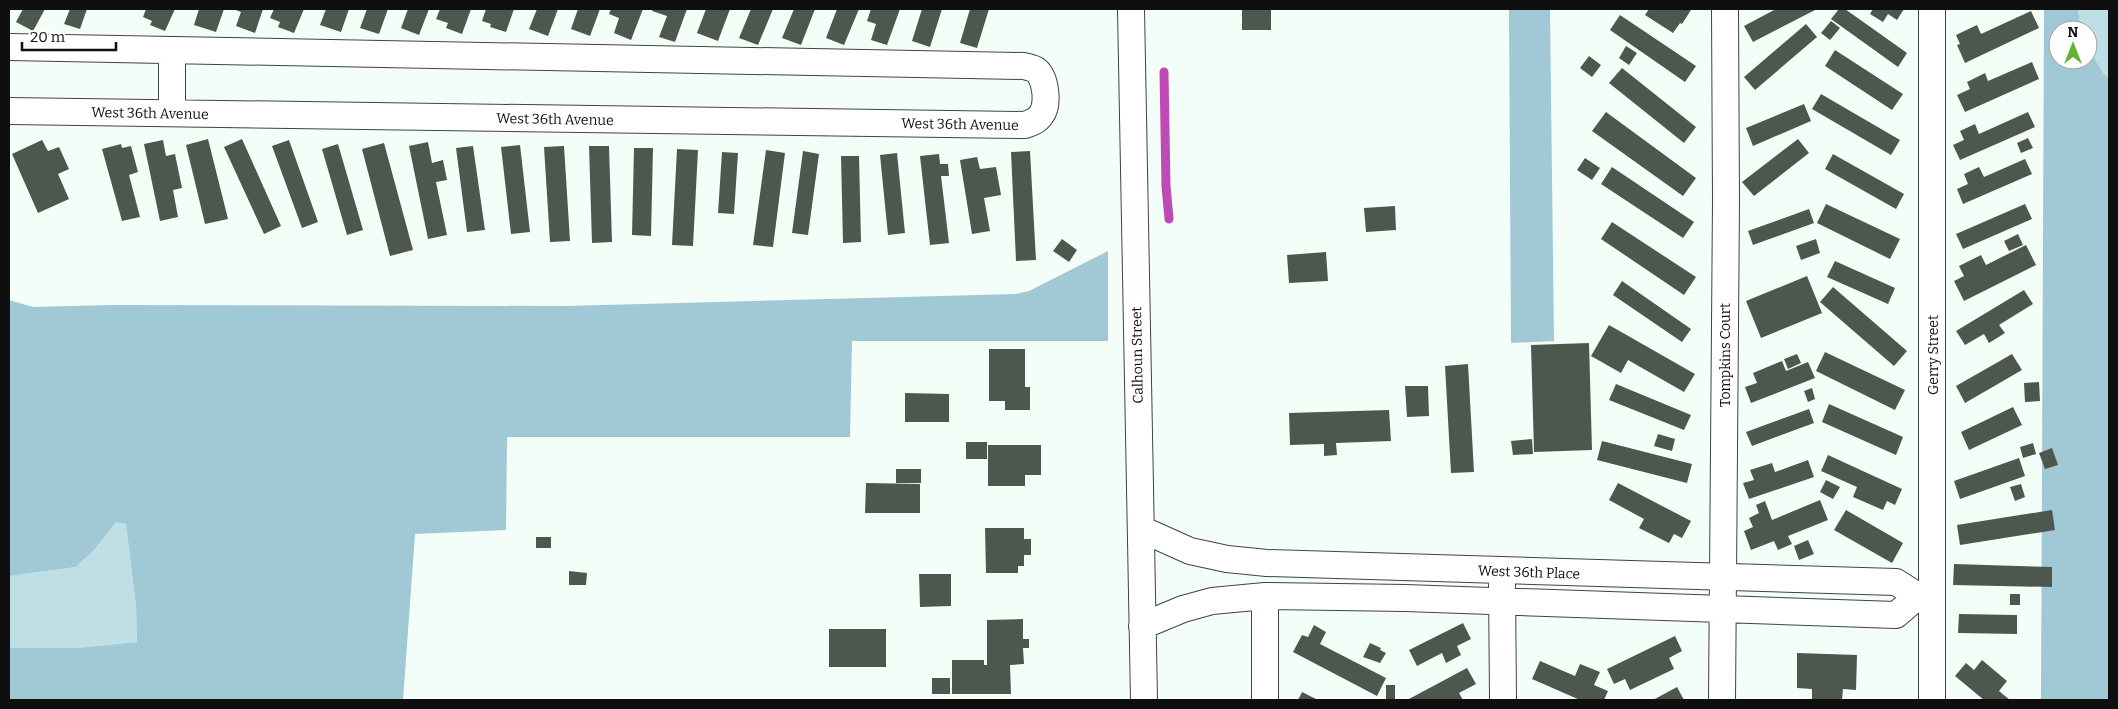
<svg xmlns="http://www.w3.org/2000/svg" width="2118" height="709" viewBox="0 0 2118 709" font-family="Bitter,serif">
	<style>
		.green { fill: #bfdfe6 }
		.forest { fill: #a0c8d5 }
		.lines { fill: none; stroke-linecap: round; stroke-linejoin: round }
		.stream { stroke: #c04ab5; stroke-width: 9 }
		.building { fill: #4d574d }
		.minor-casing { stroke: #424242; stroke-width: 28 }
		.minor { stroke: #fff; stroke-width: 26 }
		.labels { text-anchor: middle; stroke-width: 5; stroke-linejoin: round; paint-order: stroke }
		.street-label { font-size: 14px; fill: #0f0f0f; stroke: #fff }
	</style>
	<rect width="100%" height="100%" fill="#f3fef8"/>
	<path class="green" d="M2078 9H2109V78L2103 73 2088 47V30H2081Z
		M116 522 126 524 136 606 137 642 77 648H9V576L76 567 95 549Z"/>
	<path class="forest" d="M1509 9H1550L1554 341 1511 343Z
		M2044 9H2078L2081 30H2058V60H2088V47L2103 73 2109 78V700H2041Z
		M1108 251V341H852L850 437H507L506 530 415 534 403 700H9V648H77L137 642 136 606 126 524 116 522 95 549 76 567 9 576V300L33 307 110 305 566 306 1016 294 1029 291Z"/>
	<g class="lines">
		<path class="stream" d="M1164 72 1166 186 1169 219"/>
	</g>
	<path class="building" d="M23 9H45L33 31 16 22Z
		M70 9H87L80 29 64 24Z
		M146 9H175L165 31 150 25 152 21 143 17Z
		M199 9H224L216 32 194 25Z
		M233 9H263L255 33 236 26 241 12Z
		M274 9H304L294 33 278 27 280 22 270 18Z
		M326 9H349L341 32 320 25Z
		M367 9H388L379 34 360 28Z
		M408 9H429L419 35 401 28Z
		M440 9H471L462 34 446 28 448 23 436 19Z
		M486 9H514L506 32 490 27 491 24 482 21Z
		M537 9H558L548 36 529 29Z
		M578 9H600L590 36 571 29Z
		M611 9H643L631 40 614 33 619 18 609 14Z
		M653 9H687L675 42 659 37 667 16 652 11Z
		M706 9H730L718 41 697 33Z
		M751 9H773L758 45 739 38Z
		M794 9H815L801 45 782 38Z
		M837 9H859L844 45 826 38Z
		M871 9H900L887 45 871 40 876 24 867 21Z
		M922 9H942L930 47 912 41Z
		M970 9H989L977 48 960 43Z
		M1242 9H1271V30H1242Z
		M1649 9H1689L1691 10 1682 24 1680 23 1673 33 1645 15Z
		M1776 9H1817L1753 42 1744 26Z
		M1839 9H1845L1907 53 1898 67 1831 19Z
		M1873 9H1904L1897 20 1888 14 1883 22 1870 14Z
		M2031 11 2039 28 1965 63 1957 45 1960 44 1956 35 1977 25 1981 34Z
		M1620 15 1696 66 1685 82 1610 30Z
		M1831 21 1840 28 1830 40 1821 33Z
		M1806 24 1817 37 1755 90 1744 77Z
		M1626 46 1637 53 1629 65 1619 58Z
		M1835 50 1903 94 1892 110 1825 66Z
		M1589 56 1601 65 1592 77 1580 68Z
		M2032 62 2039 79 1965 112 1957 95 1970 89 1967 82 1985 73 1988 81Z
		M1622 68 1696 127 1684 143 1609 83Z
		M1821 94 1900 140 1891 155 1812 109Z
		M1804 104 1811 121 1753 146 1746 128Z
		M1606 112 1696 178 1683 196 1592 131Z
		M2028 112 2035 127 1960 160 1953 145 1964 140 1960 131 1975 124 1979 134Z
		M2028 138 2033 148 2021 153 2017 143Z
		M208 139 228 219 205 224 186 145Z
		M242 139 281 226 264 234 224 147Z
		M1798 139 1809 153 1754 196 1742 182Z
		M42 140 48 151 59 147 69 169 58 174 69 199 38 213 12 154Z
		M163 140 166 156 175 154 182 188 173 190 178 217 160 221 144 144Z
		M289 140 318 222 302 228 272 146Z
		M428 142 432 163 443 160 447 180 436 182 447 235 428 239 409 146Z
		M384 143 413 250 390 256 362 149Z
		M121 144 122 148 131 146 138 172 129 175 140 217 122 221 102 149Z
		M338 144 363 230 347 235 322 149Z
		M520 145 530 232 511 234 501 147Z
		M473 146 485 230 467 232 456 148Z
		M564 146 570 241 550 242 544 147Z
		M589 146H609L612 242 592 243Z
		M634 148H653L651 236 632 235Z
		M677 149 698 150 693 246 672 245Z
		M766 150 785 153 773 247 753 245Z
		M803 151 819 154 808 235 792 233Z
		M1030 151 1036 260 1016 261 1011 152Z
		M722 152 738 153 734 214 718 213Z
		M897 153 905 233 888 235 880 155Z
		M939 154 940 164H948L949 176H941L949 243 930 245 920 156Z
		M1833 154 1904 194 1896 209 1825 169Z
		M841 156H859L861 242 843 243Z
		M977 157 980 169 996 167 1001 195 984 198 990 231 972 234 960 160Z
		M1585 158 1600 168 1592 180 1577 170Z
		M2025 159 2032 174 1963 204 1957 189 1968 184 1964 174 1979 167 1984 177Z
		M1612 167 1694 222 1683 238 1601 184Z
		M1826 204 1900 239 1890 259 1817 223Z
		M2025 204 2032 219 1963 249 1956 234Z
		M1395 206 1396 230 1366 232 1364 208Z
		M1809 209 1814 223 1753 245 1748 231Z
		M1612 222 1696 277 1684 295 1601 239Z
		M2018 234 2023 245 2009 251 2004 241Z
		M1062 239 1077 250 1069 262 1053 251Z
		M1816 239 1820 253 1801 260 1796 246Z
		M2026 245 2036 265 1964 301 1954 281 1964 276 1959 266 1981 255 1986 265Z
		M1326 252 1328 281 1289 283 1287 255Z
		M1835 261 1895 288 1888 304 1827 277Z
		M1807 276 1822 313 1761 338 1746 301Z
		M1622 281 1691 329 1682 342 1613 295Z
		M1833 287 1907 351 1894 366 1820 302Z
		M2024 290 2033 304 1999 325 2005 333 1989 343 1984 334 1965 345 1956 331Z
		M1609 325 1695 374 1684 392 1628 360 1621 373 1591 356Z
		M1589 343 1592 450 1534 452 1531 345Z
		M989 349H1025V387H1030V410H1005V401H989Z
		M1825 352 1905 390 1895 410 1816 371Z
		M1797 354 1801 363 1788 369 1784 359Z
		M2012 354 2022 370 1965 403 1956 386Z
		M1782 361 1786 371 1808 362 1815 378 1751 403 1745 387 1757 383 1753 373Z
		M1468 364 1474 472 1451 473 1445 366Z
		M2039 382 2040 401 2025 402 2024 383Z
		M1616 384 1691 415 1684 430 1609 400Z
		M1405 386H1428L1429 416 1407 417Z
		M1812 388 1815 399 1808 402 1804 391Z
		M905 393 949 394V422H905Z
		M1829 404 1903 437 1896 455 1822 422Z
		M2013 407 2022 425 1969 450 1961 432Z
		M1809 409 1814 423 1752 446 1746 432Z
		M1389 410 1391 441 1336 443 1337 455 1324 456V444L1290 445 1289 413Z
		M1658 434 1675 439 1672 451 1654 446Z
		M1532 439 1533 454 1513 455 1511 441Z
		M1602 441 1692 464 1687 483 1597 460Z
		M966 442H987V459H966Z
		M2033 443 2036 454 2023 458 2020 447Z
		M988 445H1041V475H1025V486H988Z
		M2052 448 2058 465 2045 469 2039 453Z
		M1828 455 1902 489 1895 505 1887 501 1883 510 1853 497 1857 487 1821 471Z
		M2019 458 2025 476 1960 499 1954 481Z
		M1808 460 1814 477 1749 499 1743 483 1754 480 1750 470 1772 463 1775 472Z
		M896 469H921V483H896Z
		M1826 480 1840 487 1833 499 1820 492Z
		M866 483 920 484V513H865Z
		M1618 483 1691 521 1682 538 1674 534 1669 543 1639 528 1644 519 1609 500Z
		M2021 484 2025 497 2015 501 2010 487Z
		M1820 500 1828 520 1788 536 1792 544 1778 550 1774 541 1751 550 1744 531 1753 527 1749 518 1759 513 1756 505 1765 501 1772 520Z
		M1846 510 1903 543 1892 563 1834 530Z
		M2052 510 2055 530 1960 545 1957 525Z
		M985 528H1024V539H1031V555H1024V566H1018V573H986Z
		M536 537H551V548H536Z
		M1808 540 1814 554 1799 560 1794 546Z
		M1954 564 2052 567V587L1953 585Z
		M569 571 587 573 586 585H569Z
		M919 574H951V606L920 607Z
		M2010 594H2020V605H2010Z
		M1959 614 2017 615V634L1958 633Z
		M1023 619V639H1029V648H1023L1024 664 1010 665 1011 694H952V660H984V665H987V620Z
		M1463 623 1471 639 1457 646 1461 655 1446 663 1442 653 1417 666 1409 650Z
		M1314 625 1326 632 1320 644 1386 678 1377 696 1293 652 1302 635 1308 637Z
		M829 629H886V667H829Z
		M1675 636 1682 651 1669 658 1674 669 1630 690 1625 679 1614 684 1607 669Z
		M1370 643 1381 648 1380 650 1386 653 1380 663 1363 657Z
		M1797 653 1857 655 1856 690 1843 689 1842 700H1812V689L1797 688Z
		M1982 660 2007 681 1999 691 2010 700H1984L1955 676 1966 663 1974 670Z
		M1540 661 1575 676 1580 664 1600 672 1594 685 1608 691 1604 700H1580L1532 679Z
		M1467 668 1476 684 1459 693 1463 700H1407Z
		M932 678H950V694H932Z
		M1386 685H1395V700H1386Z
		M1677 687 1684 700H1653Z
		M1302 692 1318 700H1298Z"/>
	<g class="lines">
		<g class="minor-casing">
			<path id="minor" d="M1131 9 1144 700
				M9 47 1024 66C1027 67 1033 68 1036 70 1046 78 1049 105 1041 115 1037 121 1031 123 1025 125L9 111
				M172 50V113
				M1141 529 1190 551 1227 559 1267 563 1896 582 1918 596H1932
				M1502 585 1503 700
				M1265 596V700
				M1142 626 1183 609 1212 601 1265 596 1405 598 1896 615 1918 596
				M1722 700 1726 201 1725 9
				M1932 700V9"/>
		</g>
		<use href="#minor" class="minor"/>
	</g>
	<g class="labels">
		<g class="street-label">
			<text transform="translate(150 113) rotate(1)" y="5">West 36th Avenue</text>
			<text transform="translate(555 119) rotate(1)" y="5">West 36th Avenue</text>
			<text transform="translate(960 124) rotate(1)" y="5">West 36th Avenue</text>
			<text transform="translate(1137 355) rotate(-91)" y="5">Calhoun Street</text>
			<text transform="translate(1725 355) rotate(-90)" y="5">Tompkins Court</text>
			<text transform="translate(1933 355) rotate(-90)" y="5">Gerry Street</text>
			<text transform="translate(1529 572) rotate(2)" y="5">West 36th Place</text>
		</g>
	</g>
	<rect width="2118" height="709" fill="none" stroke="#0f0f0f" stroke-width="20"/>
	<g transform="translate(2073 45)"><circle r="24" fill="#ffffff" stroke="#9f9f9f"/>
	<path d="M0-4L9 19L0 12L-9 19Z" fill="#61b234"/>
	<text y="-8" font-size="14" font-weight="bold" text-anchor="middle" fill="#0f0f0f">N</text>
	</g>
	<path d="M22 42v8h94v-8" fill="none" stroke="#0f0f0f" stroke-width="2.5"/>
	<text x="30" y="42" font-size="15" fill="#0f0f0f" stroke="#ffffff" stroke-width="4" paint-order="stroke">20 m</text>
</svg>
